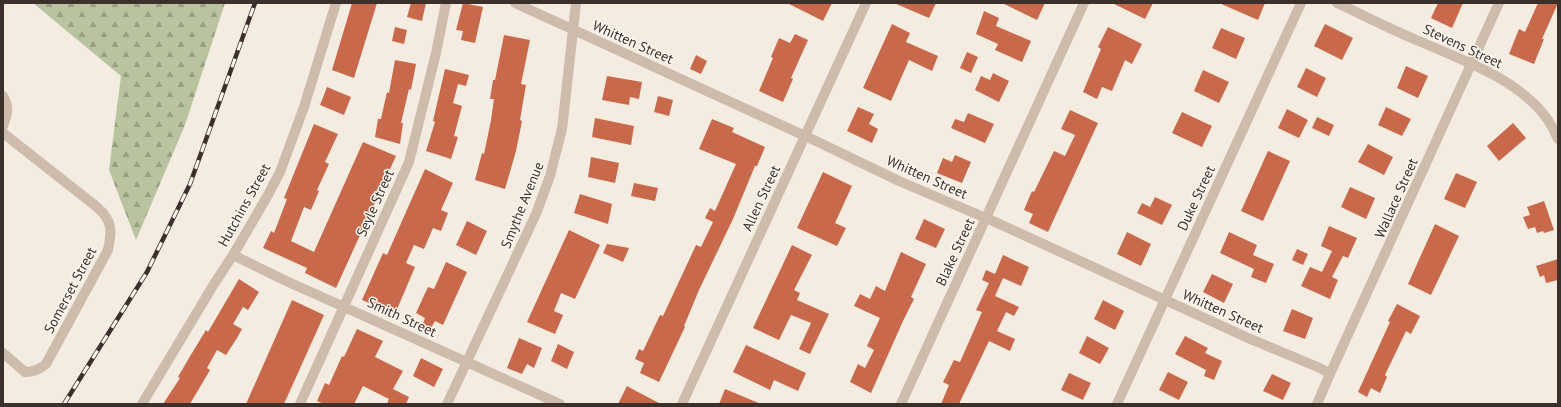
<svg xmlns="http://www.w3.org/2000/svg" width="1561" height="407" viewBox="0 0 1561 407" font-family="'PT Sans',sans-serif">
	<style>
		.forest { fill: url(#forest-firs) }
		.building { fill: #c8694b }
		.lines { fill: none; stroke-linecap: round; stroke-linejoin: round }
		.minor { stroke: #cdbbac; stroke-width: 10 }
		.tertiary { stroke: #cdbbac; stroke-width: 10 }
		.rail-casing { stroke: #3b302b; stroke-width: 4.5 }
		.rail { stroke: #fbf5ee; stroke-width: 3; stroke-dasharray: 9; stroke-linecap: butt }
		.labels { text-anchor: middle; stroke-width: 3; stroke-linejoin: round; paint-order: stroke }
		.street-label { font-size: 14px; fill: #3b302b; stroke: #fbf5ee }
	</style>
	<defs>
		<pattern id="forest-firs" width="22" height="20" patternUnits="userSpaceOnUse"><rect width="22" height="20" fill="#b8c4a0"/><path d="M5 1l3.5 6h-7zM16 11l3.5 6h-7z" fill="#97a083"/></pattern>
	</defs>
	<rect width="100%" height="100%" fill="#f4ebe1"/>
	<path class="forest" d="M33 3H225L185 125 136 240 109 170 121 76Z"/>
	<path class="building" d="M352 3H377L354 78 332 70Z
		M411 3H426L422 21 407 17Z
		M463 3 483 7 475 43 461 40 463 31 456 30Z
		M787 3H832L823 21Z
		M894 3H936L929 18Z
		M1002 3H1045L1037 20Z
		M1112 3H1153L1145 19Z
		M1219 3H1265L1258 20Z
		M1438 3H1463L1452 28 1431 18Z
		M1538 3H1558L1542 39H1544L1534 64 1509 54 1519 29 1525 32Z
		M984 11 999 18 996 26 1031 41 1022 62 995 50 998 44 976 34Z
		M892 24 910 33 906 42 938 56 932 71 909 60 891 101 863 88Z
		M1325 24 1353 38 1342 60 1314 46Z
		M395 27 407 30 404 44 392 41Z
		M1108 27 1142 44 1132 64 1125 60 1112 91 1102 87 1097 99 1083 92 1101 49 1098 47Z
		M1221 28 1245 38 1236 59 1212 48Z
		M795 34 808 40 791 78 793 79 783 102 759 91 773 58 771 57 779 38 790 43Z
		M504 35 530 40 521 84 526 85 520 120 522 121 516 151 505 189 475 180 482 153 484 154 491 120 494 99H490L493 80H495Z
		M967 52 978 57 971 73 960 68Z
		M696 55 707 61 701 74 690 69Z
		M395 60 416 64 411 90 409 89 401 123H403L400 144 375 137 378 119H381L387 92 389 93Z
		M1406 66 1428 76 1418 98 1397 88Z
		M1306 68 1326 78 1317 97 1297 87Z
		M445 69 469 75 466 86 458 84 453 103 462 106 454 136 458 137 451 159 426 151 435 122 433 121Z
		M1203 70 1229 82 1219 103 1194 91Z
		M993 73 1009 81 999 102 975 90 981 76 990 80Z
		M607 76 642 82 639 99 630 97 629 105 602 100Z
		M327 87 351 97 344 115 320 105Z
		M658 96 673 100 669 116 654 112Z
		M858 107 874 114 869 124 878 129 872 143 847 131Z
		M1386 107 1411 119 1402 136 1378 125Z
		M1287 109 1308 120 1299 138 1278 128Z
		M1070 110 1098 123 1048 232 1029 223 1033 214 1024 210 1032 191 1034 192 1054 151 1065 156 1075 135 1061 129Z
		M1182 112 1212 126 1202 147 1172 133Z
		M968 113 994 124 985 143 951 128 955 119 964 122Z
		M1317 117 1334 125 1329 136 1312 128Z
		M595 118 634 126 631 145 592 137Z
		M712 119 734 128 732 132 765 147 757 166H755L733 219 699 290 684 326 685 327 659 382 640 373 644 363 635 359 639 349 643 351 660 315 663 316 696 245 701 247 713 222 705 218 710 208 715 211 736 164 699 149Z
		M1513 123 1526 138 1499 161 1487 146Z
		M314 124 338 134 325 162 329 164 317 190 319 191 311 210 304 207 291 241 314 252 363 142 396 156 336 288 305 273 307 268 263 248 271 231 274 233 287 199 284 198Z
		M1368 144 1393 157 1384 175 1358 162Z
		M1268 151 1290 161 1263 221 1241 211Z
		M955 155 971 162 962 183 937 173 943 158 952 162Z
		M591 157 619 163 615 183 588 177Z
		M425 169 453 183 441 210 448 213 441 231 433 228 424 249 414 245 406 263 415 267 395 314 362 300 383 253 387 255Z
		M823 172 852 186 835 223 846 228 837 246 797 228Z
		M1456 173 1477 182 1465 208 1444 199Z
		M634 183 658 188 655 201 631 196Z
		M1350 187 1375 198 1366 219 1341 207Z
		M580 194 612 204 608 224 574 213Z
		M1155 197 1172 205 1162 225 1137 213 1142 203 1150 207Z
		M1544 201 1554 230 1544 233 1543 231 1537 233 1535 227 1528 229 1523 217 1530 215 1527 207Z
		M924 219 945 229 936 248 915 239Z
		M467 221 487 231 476 255 456 245Z
		M1435 224 1459 236 1431 295 1408 284Z
		M1329 226 1357 238 1348 258 1343 256 1332 277 1338 280 1330 299 1301 286 1310 267 1322 272 1332 251 1321 246Z
		M569 230 600 245 575 299 561 293 554 311 563 315 555 334 527 322Z
		M1127 232 1151 244 1141 266 1117 254Z
		M1229 232 1257 245 1253 255 1274 264 1266 283 1251 277 1254 269 1220 253Z
		M607 244 629 248 623 262 603 253Z
		M792 245 812 255 794 290 800 293 797 300 829 314 810 354 799 349 811 323 791 315 779 340 753 328Z
		M1297 249 1308 254 1303 265 1292 260Z
		M901 252 926 264 911 297 914 299 903 321 871 393 850 382 858 364 865 368 874 350 867 346 880 318 854 306 860 294 870 299 876 286 885 291Z
		M1003 255 1029 267 1021 286 1003 278 995 296 1019 307 1014 316 1006 312 997 331 1015 339 1010 351 989 341 959 404H941L949 385 943 382 954 360 960 362 982 312 976 310 989 283 982 280 986 270 995 274Z
		M1558 259V280L1546 283 1544 275 1540 277 1536 266Z
		M446 262 467 272 443 325 435 321 430 330 422 326 425 318 416 313 428 287 434 289Z
		M1212 274 1233 284 1224 303 1203 292Z
		M239 279 259 292 248 310 243 307 233 324 242 329 237 338 226 355 217 350 207 368 210 370 190 404H163L180 378 178 377 189 358 206 330 208 332Z
		M292 300 324 315 284 404H246Z
		M1103 300 1124 311 1115 330 1094 319Z
		M1397 304 1420 316 1411 334 1406 331 1385 375 1387 377 1380 393 1371 388 1367 397 1358 392 1390 322 1388 321Z
		M1292 309 1313 318 1305 339 1283 331Z
		M357 329 383 341 375 357 403 371 393 389 409 397 406 404H387L389 399 363 386 354 404H324L317 401 325 383 329 385 342 356 344 357Z
		M1087 336 1109 348 1100 364 1079 353Z
		M1185 336 1208 348 1205 353 1222 361 1214 380 1204 376 1206 370 1175 354Z
		M519 338 542 348 534 368 527 364 522 374 507 368Z
		M558 344 574 352 567 369 551 361Z
		M746 345 806 373 798 391 774 380 770 390 733 372Z
		M421 358 443 369 434 387 413 376Z
		M1168 372 1188 382 1179 400 1159 390Z
		M1069 373 1091 383 1083 400 1061 390Z
		M1272 374 1291 383 1283 400 1263 391Z
		M627 386 636 391 661 404H618Z
		M725 389 761 404H719Z"/>
	<g class="lines">
		<path class="minor" d="M515 3 816 141 899 181 993 221 1248 338 1320 368 1330 374
			M3 96C10 107 7 115 3 126
			M3 133 97 207C113 221 112 231 108 250L46 364C39 370 33 372 25 372L3 353
			M233 255 284 280 560 404
			M142 404 214 284 233 255 268 195 280 172 304 107 336 3
			M300 404 409 162 436 53 446 3
			M447 404 536 214 550 176 562 129 576 3
			M901 404 1084 3
			M1117 404 1301 3
			M1317 404 1330 374 1499 3"/>
		<path class="tertiary" d="M1337 3C1363 15 1388 28 1414 39 1458 58 1520 79 1548 120 1552 126 1555 133 1558 139
			M682 404 866 3"/>
		<g class="rail-casing">
			<path id="rail" d="M64 404 147 272 190 184 255 3"/>
		</g>
		<use href="#rail" class="rail"/>
	</g>
	<g class="labels">
		<g class="street-label">
			<text transform="translate(633 42) rotate(24)" y="5">Whitten Street</text>
			<text transform="translate(1463 46) rotate(25)" y="5">Stevens Street</text>
			<text transform="translate(927 177) rotate(24)" y="5">Whitten Street</text>
			<text transform="translate(761 198) rotate(-65)" y="5">Allen Street</text>
			<text transform="translate(1196 198) rotate(-65)" y="5">Duke Street</text>
			<text transform="translate(1396 198) rotate(-66)" y="5">Wallace Street</text>
			<text transform="translate(375 203) rotate(-66)" y="5">Seyle Street</text>
			<text transform="translate(244 205) rotate(-61)" y="5">Hutchins Street</text>
			<text transform="translate(522 205) rotate(-68)" y="5">Smythe Avenue</text>
			<text transform="translate(955 252) rotate(-65)" y="5">Blake Street</text>
			<text transform="translate(70 290) rotate(-62)" y="5">Somerset Street</text>
			<text transform="translate(1223 311) rotate(24)" y="5">Whitten Street</text>
			<text transform="translate(402 317) rotate(25)" y="5">Smith Street</text>
		</g>
	</g>
	<rect width="1561" height="407" fill="none" stroke="#3b302b" stroke-width="8"/>
</svg>
